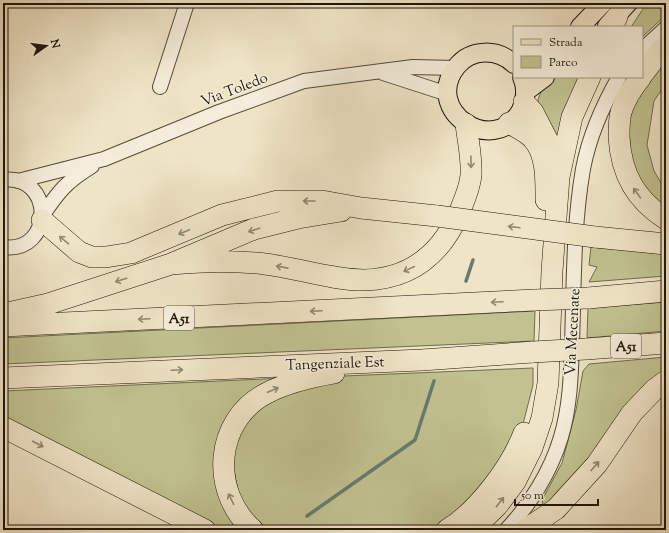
<svg xmlns="http://www.w3.org/2000/svg" width="669" height="533" viewBox="0 0 669 533" font-family="'Sorts Mill Goudy',serif">
	<style>
		.green { fill: #c1c290; stroke: #6f6c4d }
		.lines { fill: none; stroke-linecap: round; stroke-linejoin: round }
		.stream { stroke: #687a71; stroke-width: 3.5 }
		.minor-casing { stroke: #524939; stroke-width: 16 }
		.major-casing { stroke: #1d150a; stroke-width: 20 }
		.highway-casing { stroke: #1d150a; stroke-width: 22 }
		.minor { stroke: #f5edda; stroke-width: 14 }
		.major { stroke: #efe4c6; stroke-width: 18 }
		.highway { stroke: #efe4c6; stroke-width: 21 }
		.highway-bridge-casing { stroke: #1d150a; stroke-width: 22; stroke-linecap: butt }
		.highway-bridge { stroke: #efe4c6; stroke-width: 21 }
		.oneway { stroke: #908771 }
		.labels { text-anchor: middle; stroke-width: 3; stroke-linejoin: round; paint-order: stroke }
		.shield { fill: #f5edda; stroke: #5e5648; stroke-width: 1 }
		.shield-label { font-size: 14px; font-weight: bold; fill: #1d150a }
		.street-label { font-size: 15px; fill: #1d150a; stroke: #f5edda }
	</style>
	<rect width="100%" height="100%" fill="#efe4c6"/>
	<filter id="stains"><feTurbulence type="fractalNoise" baseFrequency=".005" numOctaves="4"/><feColorMatrix values="0 0 0 0 .2 0 0 0 0 .09 0 0 0 0 .02 0 0 0 .5 -.17"/></filter>
	<radialGradient id="worn" r=".72"><stop offset=".6" stop-color="#630" stop-opacity="0"/><stop offset="1" stop-color="#630" stop-opacity=".3"/></radialGradient>
	<path class="green" d="M647 3H666V15L642 37V27H631Z
		M666 59V83L654 101 647 145 654 171 666 191V208L645 189 631 161 628 112Z
		M553 77H582L557 145C541 117 525 104 553 77Z
		M591 247 666 254V276L589 282 597 267 589 265Z
		M666 302V331L587 338 588 308Z
		M535 311 534 341 3 364V338Z
		M666 357V373L544 509 542 500 562 463 576 410 583 371 589 364Z
		M533 368V385L523 424 496 475 443 526 436 530H260L232 484 235 433 269 398 344 376Z
		M285 378 226 430 246 530H216L3 419V391Z"/>
	<g class="lines">
		<path class="stream" d="M466 281 473 260
			M307 516 415 440 434 381"/>
		<g class="minor-casing">
			<path id="minor" d="M642 50 666 28
				M383 73 448 94
				M160 87 187 3
				M3 180C54 173 55 254 3 247
				M18 181 104 159 219 112 304 81 413 67 455 68
				M42 216C59 191 66 182 92 166
				M506 530C530 505 551 471 561 437 570 407 571 376 572 344 574 286 573 227 583 169 589 137 603 105 619 77"/>
		</g>
		<g class="major-casing">
			<path id="major" d="M607 26 628 3
				M580 27 603 3
				M514 64C497 48 471 49 457 66 421 110 494 159 521 110 526 99 527 88 522 77
				M525 92 545 77"/>
		</g>
		<g class="highway-casing">
			<path id="highway" d="M612 27 617 17
				M642 75 662 49
				M641 77C632 88 625 99 621 112 619 119 619 129 619 137 621 173 635 200 666 219
				M524 102 533 112 553 151
				M509 123C517 128 527 132 533 139 547 154 546 181 546 200
				M42 220 79 252 92 257H106L131 253 222 215 278 201H322L361 208 437 216
				M595 237 666 244
				M171 264C202 261 234 260 265 264 298 268 331 280 364 280 411 279 441 254 459 213 464 201 470 188 471 175 472 158 468 141 466 124
				M588 298 666 291
				M3 314 48 304 171 264 254 229 298 218 341 211
				M3 326 535 300
				M586 349 666 343
				M3 378 422 360 533 352
				M3 427 205 530
				M253 530C210 492 214 420 267 393 288 382 311 377 334 373
				M447 530C478 511 511 467 524 433
				M472 530 497 506 515 482 532 448 542 418 548 383 552 271 559 177 572 117 590 77
				M525 530 556 509 597 464 632 413 654 390 666 381"/>
		</g>
		<use href="#minor" class="minor"/>
		<use href="#major" class="major"/>
		<use href="#highway" class="highway"/>
		<g class="highway-bridge-casing">
			<path id="highway-bridge" d="M437 216 595 237
				M535 300 588 298
				M533 352 586 349"/>
		</g>
		<use href="#highway-bridge" class="highway-bridge"/>
	</g>
	<defs><path id="oneway-shaft" d="M-6 0H5M1.5-3L5.5 0L1.5 3" fill="none" stroke-width="1.6" stroke-linecap="round" stroke-linejoin="round"/></defs>
	<g class="oneway">
		<use href="#oneway-shaft" transform="translate(471 162) rotate(89)"/>
		<use href="#oneway-shaft" transform="translate(637 193) rotate(-126)"/>
		<use href="#oneway-shaft" transform="translate(309 201) rotate(180)"/>
		<use href="#oneway-shaft" transform="translate(514 227) rotate(-173)"/>
		<use href="#oneway-shaft" transform="translate(254 230) rotate(162)"/>
		<use href="#oneway-shaft" transform="translate(184 232) rotate(157)"/>
		<use href="#oneway-shaft" transform="translate(64 240) rotate(-140)"/>
		<use href="#oneway-shaft" transform="translate(282 267) rotate(-169)"/>
		<use href="#oneway-shaft" transform="translate(409 269) rotate(155)"/>
		<use href="#oneway-shaft" transform="translate(121 280) rotate(162)"/>
		<use href="#oneway-shaft" transform="translate(497 302) rotate(177)"/>
		<use href="#oneway-shaft" transform="translate(316 311) rotate(177)"/>
		<use href="#oneway-shaft" transform="translate(144 319) rotate(177)"/>
		<use href="#oneway-shaft" transform="translate(177 370) rotate(-3)"/>
		<use href="#oneway-shaft" transform="translate(273 390) rotate(-23)"/>
		<use href="#oneway-shaft" transform="translate(38 444) rotate(27)"/>
		<use href="#oneway-shaft" transform="translate(595 466) rotate(-49)"/>
		<use href="#oneway-shaft" transform="translate(231 499) rotate(-116)"/>
		<use href="#oneway-shaft" transform="translate(500 502) rotate(-52)"/>
	</g>
	<g class="labels">
		<g class="shield">
			<rect x="164" y="306" width="30" height="24" rx="3"/>
			<rect x="611" y="334" width="30" height="24" rx="3"/>
		</g>
		<g class="shield-label">
			<text x="179" y="323">A51</text>
			<text x="626" y="351">A51</text>
		</g>
		<g class="street-label">
			<text transform="translate(234 89) rotate(-21)" y="5">Via Toledo</text>
			<text transform="translate(572 332) rotate(-87)" y="5">Via Mecenate</text>
			<text transform="translate(335 363) rotate(-2)" y="5">Tangenziale Est</text>
		</g>
	</g>
	<rect width="669" height="533" fill="none" stroke="#efe4c6" stroke-width="16"/>
	<rect x="4" y="4" width="661" height="525" fill="none" stroke="#1d150a" stroke-width="2"/>
	<rect x="8" y="8" width="653" height="517" fill="none" stroke="#1d150a"/>
	<rect x="513" y="26" width="130" height="52" fill="#f5edda" stroke="#9f9787"/>
	<rect x="521" y="39" width="20" height="6" fill="#efe4c6" stroke="#9f9787"/>
	<text x="549" y="46" font-size="12" fill="#1d150a">Strada</text>
	<rect x="521" y="56" width="20" height="12" fill="#c1c290" stroke="#9f9787"/>
	<text x="549" y="66" font-size="12" fill="#1d150a">Parco</text>
	<g transform="translate(46 46) rotate(76)" stroke="#f5edda" stroke-width="3" paint-order="stroke">
	<path d="M0-3L7 15L0 10L-7 15Z" fill="#1d150a"/>
	<text y="-6" font-size="11" font-weight="bold" text-anchor="middle" fill="#1d150a">N</text>
	</g>
	<path d="M515 499v6h83v-6" fill="none" stroke="#1d150a" stroke-width="2"/>
	<text x="521" y="499" font-size="12" fill="#1d150a" stroke="#f5edda" stroke-width="3" paint-order="stroke">50 m</text>
	<rect width="100%" height="100%" filter="url(#stains)"/>
	<rect width="100%" height="100%" fill="url(#worn)"/>
</svg>
